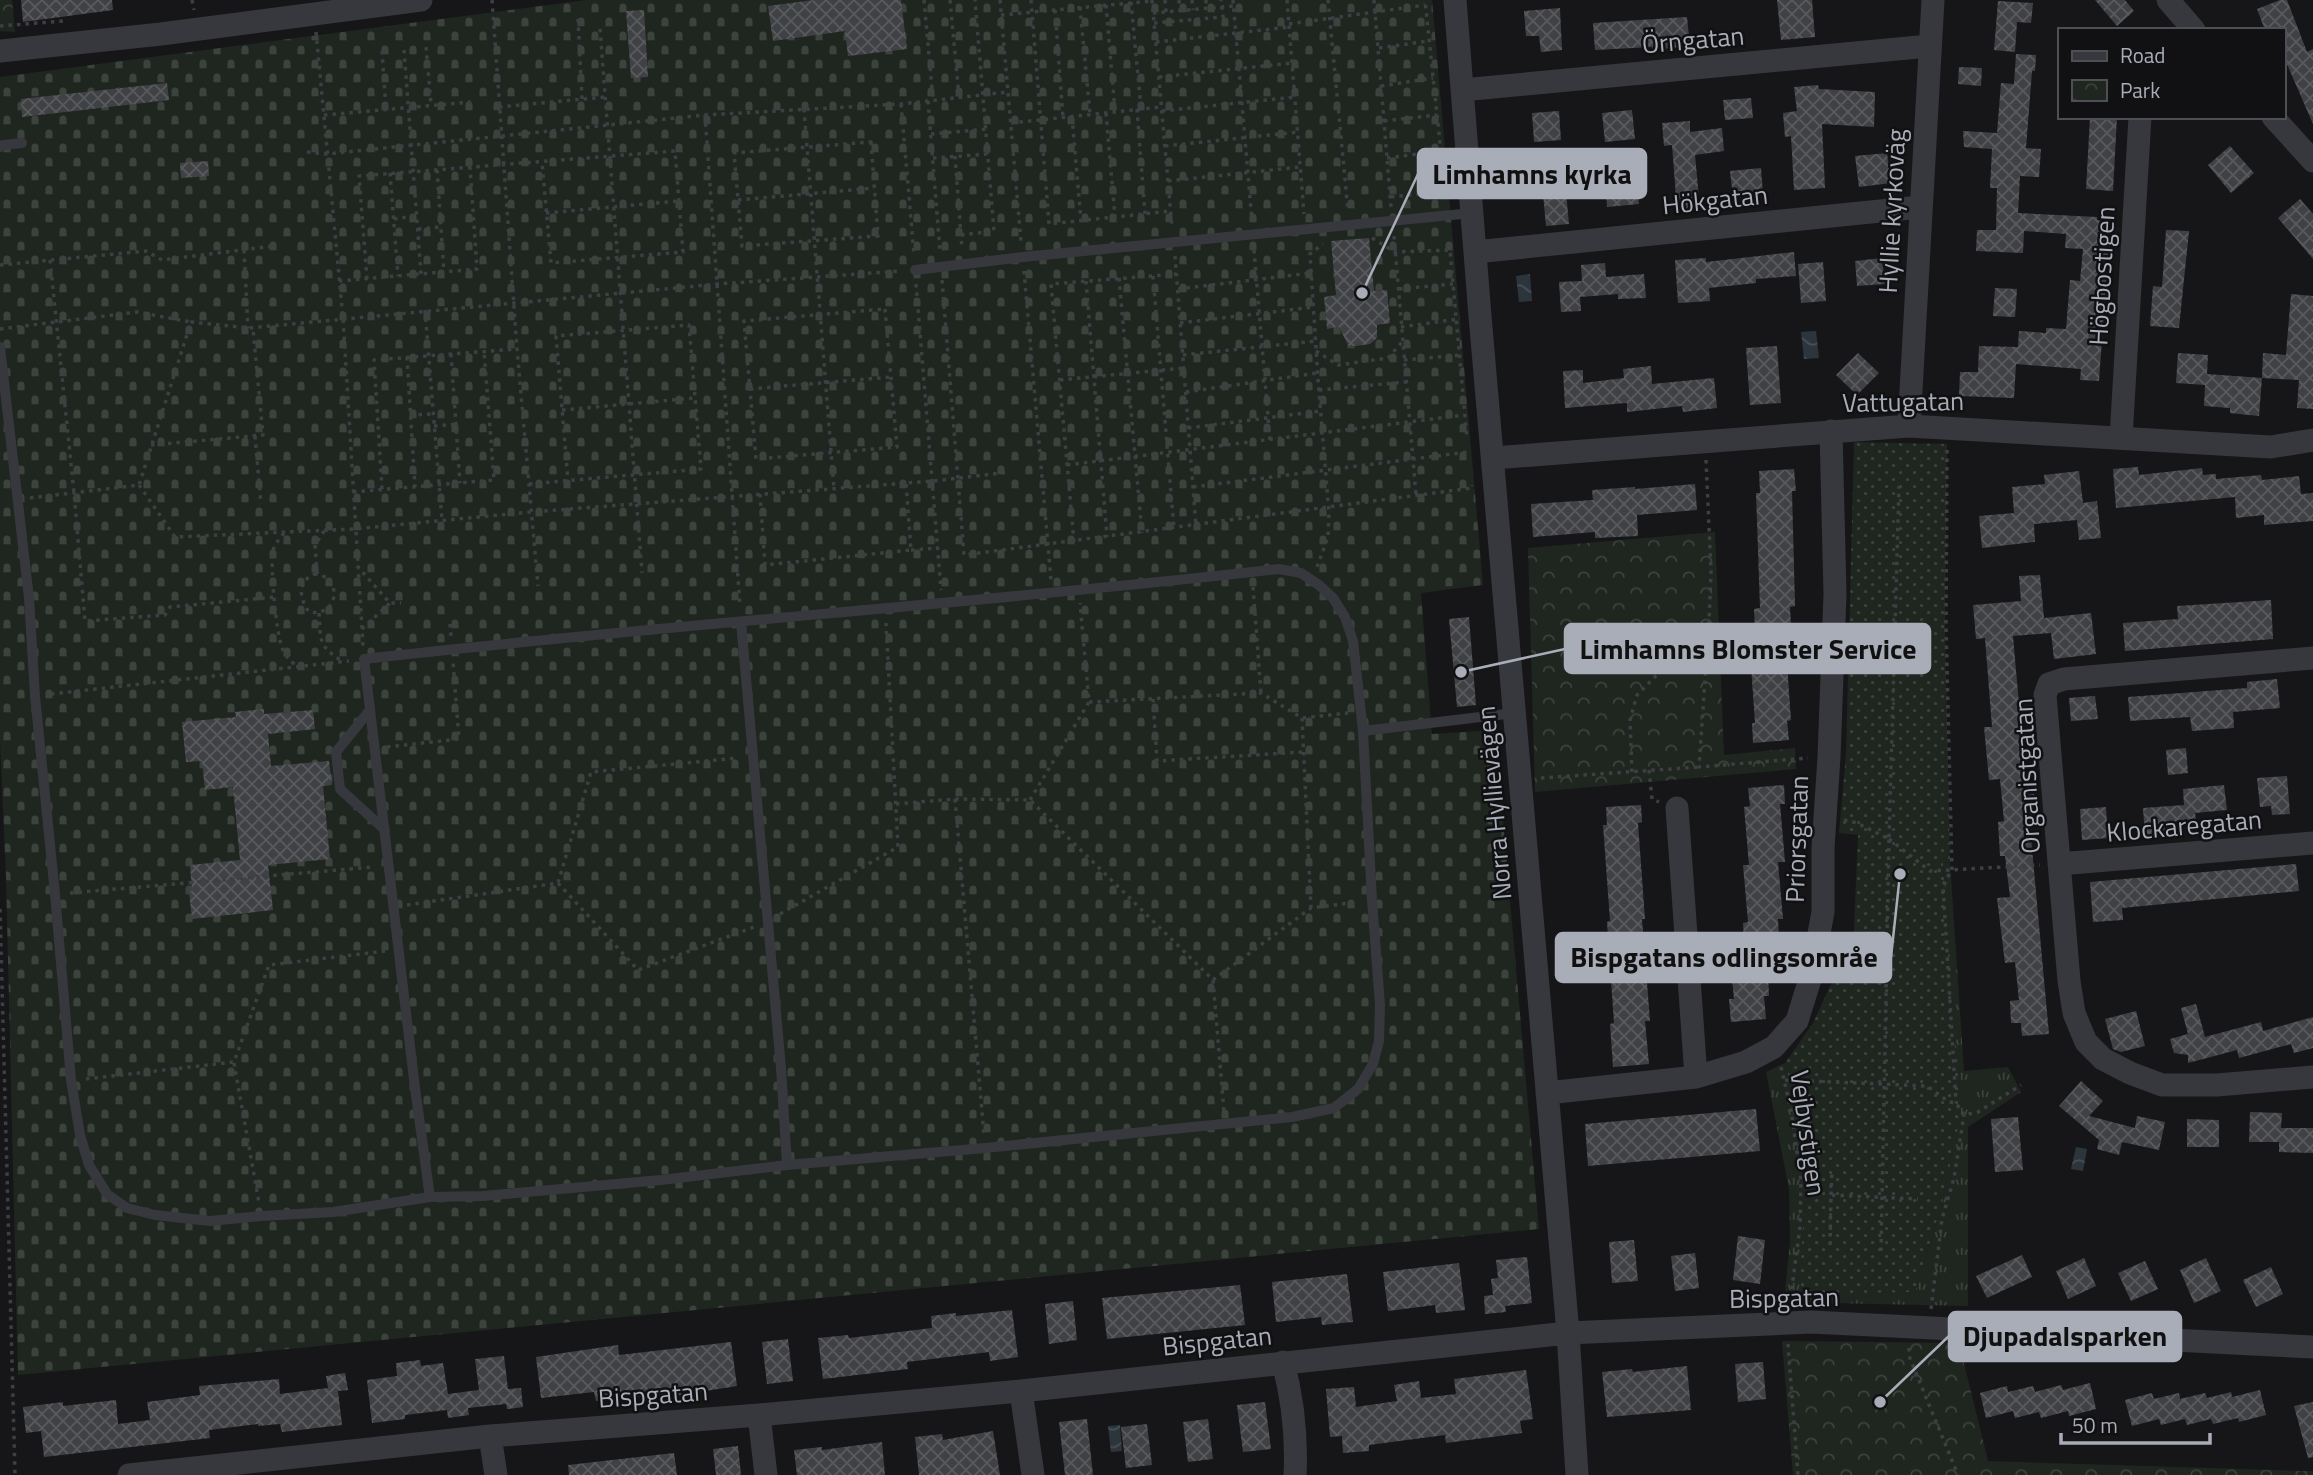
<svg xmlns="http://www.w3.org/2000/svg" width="2313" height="1475" viewBox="0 0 2313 1475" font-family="'Titillium Web',sans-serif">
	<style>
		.grass { fill: url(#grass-tufts) }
		.cemetery { fill: url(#cemetery-stones); fill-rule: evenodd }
		.park { fill: url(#park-crowns) }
		.garden { fill: url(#garden-dots) }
		.water { fill: url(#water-waves) }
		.building { fill: url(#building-cross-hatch) }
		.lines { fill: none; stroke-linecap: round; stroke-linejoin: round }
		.path { stroke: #3d3f44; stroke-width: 3.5; stroke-dasharray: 3.5 5; stroke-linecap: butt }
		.lane { stroke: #37383d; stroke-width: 10 }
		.street { stroke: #37383d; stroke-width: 23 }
		.labels { text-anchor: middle; stroke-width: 5; stroke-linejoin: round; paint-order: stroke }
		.street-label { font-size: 26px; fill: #a8adb8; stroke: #111113 }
		.leader { fill: none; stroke: #a8adb8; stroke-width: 2.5 }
		.callout-dot { fill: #a8adb8; stroke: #111113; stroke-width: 2.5 }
		.callout { fill: #a8adb8; stroke: #a8adb8; stroke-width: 2.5 }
		.callout-label { font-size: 28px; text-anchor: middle; font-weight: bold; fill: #111 }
	</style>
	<defs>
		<pattern id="grass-tufts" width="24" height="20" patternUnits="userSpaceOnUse" patternTransform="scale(1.75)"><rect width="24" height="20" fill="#1e261f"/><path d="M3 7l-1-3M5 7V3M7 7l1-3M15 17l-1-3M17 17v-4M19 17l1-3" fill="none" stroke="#3c433d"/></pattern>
		<pattern id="cemetery-stones" width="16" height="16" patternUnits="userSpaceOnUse" patternTransform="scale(1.75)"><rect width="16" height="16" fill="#1e261f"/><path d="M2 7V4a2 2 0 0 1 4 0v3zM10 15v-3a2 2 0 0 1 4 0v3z" fill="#3c433d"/></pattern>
		<pattern id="park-crowns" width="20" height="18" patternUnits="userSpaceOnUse" patternTransform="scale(1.75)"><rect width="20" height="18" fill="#1e261f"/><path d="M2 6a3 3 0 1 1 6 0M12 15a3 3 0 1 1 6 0" fill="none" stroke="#3c433d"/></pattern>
		<pattern id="garden-dots" width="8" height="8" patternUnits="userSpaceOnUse" patternTransform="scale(1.75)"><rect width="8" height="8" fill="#1e261f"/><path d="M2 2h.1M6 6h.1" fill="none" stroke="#3c433d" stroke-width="1.8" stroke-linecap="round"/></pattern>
		<pattern id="water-waves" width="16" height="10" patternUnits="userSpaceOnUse" patternTransform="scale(1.75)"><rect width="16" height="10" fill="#2c353c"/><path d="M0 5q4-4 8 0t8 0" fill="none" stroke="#485056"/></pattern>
		<pattern id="building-cross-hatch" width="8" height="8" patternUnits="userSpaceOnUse" patternTransform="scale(1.75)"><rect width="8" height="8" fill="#404145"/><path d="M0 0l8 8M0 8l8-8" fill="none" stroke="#595a5e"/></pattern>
	</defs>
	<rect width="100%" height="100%" fill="#161618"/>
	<path class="grass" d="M1950 862 1964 1071 2008 1067 2021 1092 1968 1127V1306L1784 1302 1790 1241 1789 1189 1766 1072 1785 1063 1797 1108 1806 1179 1800 1293 1915 1292 1942 1203 1960 1113 1943 863Z"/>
	<path class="cemetery" d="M586 0H1432L1483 585 1421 593 1432 734 1495 730 1539 1229 18 1375 6 877 0 740V77ZM1331 241 1374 291 1387 290 1390 323 1377 325V337L1370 344 1349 347 1339 327 1327 329 1324 297 1336 295Z"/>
	<path class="park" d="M0 0H12L15 32 0 31Z
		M1715 532 1724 755 1795 748 1796 769 1535 792 1528 548Z
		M1782 1341 1959 1343 1988 1461 2302 1471H2313V1475H1793Z"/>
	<path class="garden" d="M1854 442 1947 444 1945 628 1950 862 1943 863 1961 1113 1942 1203 1915 1292 1799 1294 1806 1179 1797 1108 1785 1063 1813 1023 1831 984 1835 951H1853L1858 835 1839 833 1846 754Z"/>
	<path class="water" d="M1530 274 1532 301 1519 302 1516 276Z
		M1816 331 1819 358 1804 359 1801 332Z
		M2076 1147 2087 1149 2083 1171 2071 1169Z
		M1120 1425 1122 1451 1111 1452 1108 1426Z"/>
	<path class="building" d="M21 0H112L113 10 23 22Z
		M814 0H901L907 49 848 56 845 31 773 41 768 6Z
		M1777 0H1812L1815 37 1781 40Z
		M2095 0H2125L2134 11 2117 26Z
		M2280 0H2287L2307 52 2313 49V124L2283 55V30H2265L2257 9Z
		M1998 1 2033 3 2031 23 2017 22 2015 52 1994 50Z
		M1560 8 1562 50 1541 52 1539 36H1526L1524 11Z
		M644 10 648 77 631 78 626 11Z
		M1687 17 1690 46 1653 50 1652 47 1595 50 1593 23Z
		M2016 54 2036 55 2035 71H2032L2026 148 2041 149 2039 177 2020 176 2018 213 2097 217V220L2110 221 2108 255H2110L2109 270H2107L2099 381 2080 380 2081 369 2016 364 2014 398 1959 396 1960 372H1978L1979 346 2018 347 2019 331 2046 333V328L2066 329 2070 280 2080 281 2083 249 2065 248 2066 234 2024 231 2023 253 1976 251 1977 230H1996L1997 188H1990L1992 149 1964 147 1963 131 1997 133 2001 83 2014 84Z
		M1959 67 1982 68 1981 86 1958 84Z
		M167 83 169 100 22 117 21 99Z
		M1818 85 1819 89 1875 92 1874 127 1822 124 1825 188 1794 190 1791 136 1785 137 1783 113 1797 111 1794 87Z
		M1751 98 1753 118 1725 120 1723 100Z
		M1632 110 1635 139 1605 142 1602 113Z
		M1559 111 1561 140 1534 142 1532 113Z
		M2090 117H2117L2113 191 2086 189Z
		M1690 121V132L1722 128 1724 151 1695 155 1700 209 1677 210 1672 145 1664 146 1662 123Z
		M2230 146 2254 173 2231 193 2208 165Z
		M1887 153 1891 183 1859 187 1855 156Z
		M208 161 209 176 181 178 180 163Z
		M1761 168 1763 194 1733 197 1730 171Z
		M1565 181 1569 224 1546 226 1542 183Z
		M1637 184 1639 204 1607 207 1606 186Z
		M2300 199 2313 214V259L2278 218Z
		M2166 230 2189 231 2179 328 2150 326 2153 286 2162 287Z
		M1369 238 1374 291 1387 290 1390 323 1377 325V338L1370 344 1349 347 1339 327 1327 329 1324 297 1336 295 1331 241Z
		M1794 252 1796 276 1756 279V283L1709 288 1710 301 1678 303 1675 260 1706 258V262Z
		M1882 258 1885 284 1857 286 1855 261Z
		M1823 262 1826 301 1801 303 1798 264Z
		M1605 263 1606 277 1644 274 1646 298 1618 299V294L1580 297 1581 311 1561 312 1559 282 1582 281 1581 265Z
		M1995 288 2017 289 2015 317 1993 316Z
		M2291 294 2313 296V409L2297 408 2299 380 2262 378 2263 353 2286 355Z
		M1777 346 1781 403 1750 405 1746 348Z
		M1858 353 1879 373 1857 395 1836 375Z
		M2178 353 2208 355 2207 374 2262 378 2259 416 2230 413V408L2204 406 2205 385 2176 383Z
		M1651 366 1652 384 1714 378 1717 408 1683 412 1682 406 1627 412V403L1565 408 1563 371 1583 370V383L1624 378 1623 369Z
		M2138 467 2139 475 2202 468 2203 475 2216 474V479L2261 475 2262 480 2299 476 2301 494 2313 493V521L2264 525V515L2236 518 2235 497 2116 508 2113 469Z
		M1794 469 1796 491H1792L1795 606 1790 607 1793 664H1787L1791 720 1787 721 1789 740 1753 743 1752 723H1755L1751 666H1757L1754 609 1760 608 1756 493H1760L1759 471Z
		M2079 471 2083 503 2097 501 2101 538 2079 540 2077 520 2034 524 2035 542 1982 548 1979 516 2014 513 2012 487 2045 484 2044 475Z
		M1695 484 1697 510 1637 515 1638 536 1595 538V532L1533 537 1531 504 1593 500 1592 490 1635 487V489Z
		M2040 575 2044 618 2091 613 2096 654 2054 659 2051 633 2013 636 2027 795 2034 794 2036 815 2029 816 2049 1034 2022 1036 2021 1023H2011L2010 1001 2019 1000 2015 962 2005 963 1997 898 2010 897 2005 856H2000L1998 822 2004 821 2000 779 1989 780 1984 727H1992L1985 638 1976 639 1973 605 2021 601 2019 576Z
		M2271 600 2273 639 2125 651 2123 623 2178 619 2177 606Z
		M1469 617 1476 705 1457 707 1449 619Z
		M2277 679 2280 708 2233 712 2234 728 2192 731 2190 717 2130 721 2128 697 2247 688V682Z
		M2095 696 2098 719 2071 721 2069 698Z
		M264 709V714L313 710 315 729 268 734 271 766 329 761 332 785 323 786 330 859 268 865 273 910 192 919 189 892 192 891 190 865 240 860 233 787 205 790 202 761 186 762 182 722 236 717 235 712Z
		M2186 748 2188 773 2168 775 2166 750Z
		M2287 776 2290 814 2272 815 2271 806 2260 807 2257 778Z
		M1784 785 1785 804H1780L1785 862H1778L1783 919H1778L1779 937 1776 938 1778 956 1772 957 1773 974 1768 975 1769 996H1764L1766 1019 1731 1022 1729 999H1734L1732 978 1738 977 1737 960 1743 959 1741 941H1744L1743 923 1748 922 1743 865H1749L1744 807 1750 806 1748 788Z
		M2224 785 2227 810 2195 813 2196 820 2173 822 2174 833 2145 836 2143 808 2184 805 2183 789Z
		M1641 805 1642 822 1638 823 1645 919H1642L1650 1021H1645L1649 1064 1613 1067 1610 1024 1614 1023 1607 922 1610 921 1603 825H1607L1606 807Z
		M2106 807 2108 838 2082 840 2080 809Z
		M2296 864 2299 891 2122 908 2123 920 2093 922 2090 882Z
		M2196 1004 2205 1037 2261 1022 2263 1031 2313 1017V1048L2294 1053 2291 1044 2239 1058 2237 1050 2188 1063V1055L2174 1053 2170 1039 2188 1034 2181 1008Z
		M2136 1011 2145 1046 2121 1052 2113 1049 2105 1019Z
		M2081 1081 2103 1101 2089 1116 2135 1128 2137 1116 2165 1122 2159 1150 2122 1142 2119 1155 2097 1149 2099 1140 2059 1106Z
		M1756 1109 1760 1151 1588 1166 1585 1124Z
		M2250 1112 2282 1113 2281 1128H2313V1153L2279 1152V1142H2249Z
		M2018 1117 2023 1170 1995 1172 1991 1119Z
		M2187 1119 2219 1120V1147H2187Z
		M1738 1236 1765 1240 1760 1284 1733 1280Z
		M1634 1240 1638 1281 1612 1283 1609 1242Z
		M1695 1253 1699 1288 1675 1291 1671 1256Z
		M2022 1255 2032 1277 1987 1298 1976 1276Z
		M1527 1257 1532 1303 1505 1306 1506 1312 1485 1314 1484 1296 1493 1295 1491 1279 1498 1278 1496 1260Z
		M2084 1258 2096 1286 2068 1299 2056 1271Z
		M2206 1258 2221 1291 2194 1303 2180 1270Z
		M2145 1261 2158 1289 2131 1301 2118 1273Z
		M1459 1263 1465 1310 1436 1313 1435 1305 1388 1311 1383 1272Z
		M2271 1267 2283 1294 2256 1307 2243 1280Z
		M1347 1274 1353 1322 1322 1325 1321 1317 1276 1322 1272 1282Z
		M1240 1285 1245 1325 1107 1339 1102 1298Z
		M1073 1301 1077 1340 1049 1344 1045 1304Z
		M1012 1310 1018 1357 990 1361 989 1352 907 1362 908 1369 823 1379 818 1338 848 1335 849 1338 932 1328 931 1316 956 1313V1316Z
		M788 1339 793 1381 767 1384 762 1342Z
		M731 1342 737 1386 655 1399 654 1395 596 1401 594 1392 541 1398 536 1357 618 1345 619 1355Z
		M504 1356 508 1389 521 1388 523 1407 507 1409 506 1404 468 1408 469 1415 448 1418 447 1410 405 1415V1419L372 1423 367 1380 397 1376 396 1363 420 1360 421 1366 443 1363 448 1394 479 1390 475 1359Z
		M1763 1362 1766 1399 1738 1402 1735 1364Z
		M1687 1366 1691 1410 1607 1417 1602 1372 1632 1369 1633 1372Z
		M1526 1370 1533 1419 1520 1421 1522 1433 1446 1443 1445 1435 1369 1445V1451L1343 1453 1342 1436 1330 1437 1326 1389 1354 1387 1356 1407 1397 1401 1394 1385 1419 1381 1421 1398 1456 1394 1454 1379Z
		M345 1373 348 1390 338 1391 342 1425 282 1432 280 1424 258 1426V1424L209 1430 210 1438 44 1457 41 1431 26 1433 23 1407 63 1402V1406L116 1400 118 1424 150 1420 147 1402 200 1395 199 1386 279 1379 280 1394 328 1388 326 1376Z
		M2090 1383 2096 1409 2069 1416 2068 1411 2041 1418 2039 1412 2015 1418 2013 1411 1986 1418 1980 1393 2007 1386 2008 1392 2033 1386 2035 1392 2061 1385 2063 1390Z
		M2260 1390 2266 1415 2239 1422 2238 1418 2213 1424 2211 1419 2187 1425 2185 1419 2161 1425 2159 1419 2132 1426 2125 1400 2152 1393 2154 1399 2179 1393 2180 1399 2205 1393 2207 1398 2231 1392 2232 1397Z
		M1265 1402 1271 1449 1243 1452 1237 1405Z
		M2313 1402V1457L2308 1458 2294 1406Z
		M1087 1419 1093 1475H1065L1059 1422Z
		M1208 1419 1213 1459 1188 1462 1183 1422Z
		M1147 1424 1152 1465 1126 1468 1121 1427Z
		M993 1431 1000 1475H919L915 1437 942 1434 943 1440Z
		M882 1442 885 1475H797L794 1450 822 1447V1450Z
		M738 1446 741 1475H716L713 1449Z
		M674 1453 677 1475H569L568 1465Z"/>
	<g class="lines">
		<path class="path" d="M192 0 194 10
			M492 0 517 349 538 586
			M924 0 933 100
			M950 0 959 97
			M1000 0 1021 242
			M1031 0 1049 224 1171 211
			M1152 0 1172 227
			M1165 0 1166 12
			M1179 0 1180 11
			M1192 0 1193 10
			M1206 0V8
			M1233 0 1252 221
			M1287 0 1304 214
			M1328 0 1348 211
			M1374 0 1391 207
			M1131 2 1141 108
			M1106 5 1115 111
			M1080 7 1090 115
			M1055 10 1063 118
			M1153 13 1234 6
			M1001 15 1152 1
			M578 19 582 99
			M1154 23 1223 17 1221 0
			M1289 24 1425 5
			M0 26 63 21
			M600 29 642 573
			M316 32 343 318 363 646
			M1156 42 1289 27
			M426 47 431 104
			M1379 48 1429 41
			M404 50 421 274
			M382 51 386 109
			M1159 77 1292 63
			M1381 86 1433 78
			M928 101 940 252
			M901 104 914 255
			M499 107 605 97
			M804 109 834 489
			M1137 109 1145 214
			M1162 111 1295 97
			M1106 113 1115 217
			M324 115 471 102
			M705 115 740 606
			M1072 117 1081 221
			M1384 121 1437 115
			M1011 123 1161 107
			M931 134 987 129
			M871 142 878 236 742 246 734 153Z
			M1165 146 1298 132
			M307 152 327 154 705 115 901 104 1008 92
			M955 156 962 249
			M933 158 989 154
			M1387 158 1441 151
			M437 170 444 272
			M390 173 398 276
			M1168 181 1300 167
			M1391 197 1445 191 1425 0
			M738 200 874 188
			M546 213 679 201
			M394 219 416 216
			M418 229 441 227
			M961 235 994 231 975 0
			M1394 236 1416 495
			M1372 238 1395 252 1450 250 1467 439
			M244 250 248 328
			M1254 250 1270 440
			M1175 256 1196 526
			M50 260 74 493 85 621 165 615 170 607 275 597
			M0 265 146 251 162 260 273 246
			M1024 271 1051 580
			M1153 276 1174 529
			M1119 278 1142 533
			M367 279 359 176 675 151 683 252 551 263 542 162
			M942 280 964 555 1472 488V485
			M339 281 477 269 470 167
			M1086 281 1107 537
			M916 284 941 590
			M1178 289 1311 273
			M1399 289 1453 284
			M885 309 897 447 756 459 744 321Z
			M425 310 442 520
			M1180 323 1314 307
			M1401 327 1458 319
			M0 329 137 312 191 322
			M1316 351 1338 365 1388 358 1403 341
			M451 354 460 483
			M1183 355 1316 341
			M407 357 415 487
			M1404 360 1460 355
			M1060 380 1184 368
			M750 389 891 377
			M1319 390 1406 382
			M1186 392 1317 373
			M562 410 695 398
			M410 415 433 414
			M434 426 456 424
			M1188 428 1321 411
			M255 436 261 504
			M151 445 263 435 253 329
			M1947 450 1946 627 1952 870 1943 885 1956 1103
			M1706 460 1711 571 1709 622 1699 767 1808 758
			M1067 465 1464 415
			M529 484 701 469 689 325 556 336 568 481
			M139 485 175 537 354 529 531 512 933 481 1010 472
			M1193 487 1468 452
			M382 489 374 360 517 349
			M353 492 494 480 484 351
			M760 494 765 565 911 550 906 483
			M30 498 139 485 191 322 249 328 718 284 901 271
			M284 533C280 539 274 544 273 551 270 566 276 636 283 650 286 657 292 662 297 667
			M1074 542 1051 284 1176 274
			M911 550 938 548
			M357 566 390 603H401
			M1317 567 1328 537 1329 513 1318 379 1310 254 1323 244
			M314 574C342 575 341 617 309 612 299 598 297 582 314 574Z
			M317 574 315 545 324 531
			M1253 587 1261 693
			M319 613C321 640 317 645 342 661
			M450 624 451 636
			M362 629 390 603
			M51 694 349 661
			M1153 699 1157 761 1303 752
			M1089 702 1261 693 1302 718 1348 713
			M1302 718 1311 908
			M387 747 459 739 453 662
			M1649 770 1652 799 1659 802
			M1632 772 1630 720 1637 695 1708 623
			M1541 778 1699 767
			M955 799 984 1135
			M1030 800 1089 702 1080 603
			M896 804 955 799 1030 800 1213 980 1224 1112
			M1844 820 1857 823 1889 839 1899 486
			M1889 839 1930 871 2040 865
			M558 883 638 970 754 927
			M70 893 373 867
			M407 905 558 883 591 772 738 758
			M0 909 15 1475
			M780 914 898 847 886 623
			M1213 980 1311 908 1358 902
			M234 1063 259 1203
			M1781 1067 1791 1110 1801 1180 1800 1227 1790 1302
			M86 1079 234 1062 269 965 386 951
			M1785 1080 1927 1086 1949 1102 1956 1103 1964 1115 1978 1112 2021 1085
			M1831 1195 1832 1171
			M1830 1245 1831 1195 1918 1199
			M1881 1251 1889 839
			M1931 1309 1942 1219 1954 1178 1964 1115
			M1788 1344 1798 1475
			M1909 1348V1356L1958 1475"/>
		<path class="lane" d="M0 147 3 145 22 143
			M915 270 1023 257 1472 213
			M0 347 29 598 35 696 55 894 71 1080 80 1135 89 1165 107 1194 127 1208 155 1215 210 1221 261 1216 333 1212 430 1197 483 1196 661 1180 787 1165 985 1148 1292 1117 1334 1108 1358 1089 1373 1064 1379 1041 1380 1005 1372 900 1363 731 1353 641 1345 617 1333 598 1319 585 1301 573 1279 569C975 604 669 624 364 659L415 1088 430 1197
			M741 622 781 1068 787 1165
			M370 710 336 752 340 789 385 830
			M1363 731 1514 713"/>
		<path class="street" d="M1455 0 1480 316 1568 1333 1577 1475
			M2168 0 2194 30
			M0 51 161 34 421 0
			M1462 90 1929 46
			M2273 117 2313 161
			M1475 252 1920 207
			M1909 426 1933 0
			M2121 438 2140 117
			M1493 458 1909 426 2271 447 2313 440
			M2313 658 2064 679 2049 684 2045 695 2069 981 2074 1013 2086 1042 2103 1059 2130 1073 2162 1085H2217L2313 1077
			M1677 808 1696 1077
			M2059 864 2313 843
			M1547 1093 1696 1077 1746 1062 1774 1047 1797 1021 1811 976 1823 912V848L1829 757 1835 594 1831 431
			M1283 1362C1293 1400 1297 1436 1295 1475
			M1021 1391 1033 1475
			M759 1415 766 1475
			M490 1436 496 1475
			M129 1475 490 1436 759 1415 1021 1391 1568 1333 1811 1322 2313 1347"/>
	</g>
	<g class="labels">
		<g class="street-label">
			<text transform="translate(1693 40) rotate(-5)" y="9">Örngatan</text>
			<text transform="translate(1715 200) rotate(-6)" y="9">Hökgatan</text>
			<text transform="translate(1892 211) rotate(-87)" y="9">Hyllie kyrkoväg</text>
			<text transform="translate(2102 276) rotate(-87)" y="9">Högbostigen</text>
			<text transform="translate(1903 402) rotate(-1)" y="9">Vattugatan</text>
			<text transform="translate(2027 776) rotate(-93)" y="9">Organistgatan</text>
			<text transform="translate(1494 803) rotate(-95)" y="9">Norra Hyllievägen</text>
			<text transform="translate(2184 826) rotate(-5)" y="9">Klockaregatan</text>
			<text transform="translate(1797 839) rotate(-88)" y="9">Priorsgatan</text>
			<text transform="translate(1808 1133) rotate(82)" y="9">Vejbystigen</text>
			<text transform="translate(1784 1298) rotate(-1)" y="9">Bispgatan</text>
			<text transform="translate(1217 1341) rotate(-6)" y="9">Bispgatan</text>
			<text transform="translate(653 1395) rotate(-4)" y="9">Bispgatan</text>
		</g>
	</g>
	<path class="leader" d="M1362 293L1418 174M1461 672L1565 649M1900 874L1891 957M1880 1402L1949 1336"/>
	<g class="callout-dot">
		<circle cx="1362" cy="293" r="7"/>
		<circle cx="1461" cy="672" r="7"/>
		<circle cx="1900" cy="874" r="7"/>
		<circle cx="1880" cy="1402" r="7"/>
	</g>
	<g class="callout">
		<rect x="1418" y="149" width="228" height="49" rx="7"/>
		<rect x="1565" y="624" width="365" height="49" rx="7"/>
		<rect x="1556" y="933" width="335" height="49" rx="7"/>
		<rect x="1949" y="1312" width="232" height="49" rx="7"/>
	</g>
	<g class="callout-label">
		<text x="1532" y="184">Limhamns kyrka</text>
		<text x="1748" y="659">Limhamns Blomster Service</text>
		<text x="1724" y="967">Bispgatans odlingsområe</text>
		<text x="2065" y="1346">Djupadalsparken</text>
	</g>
	<rect x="2058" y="28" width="228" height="91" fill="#111113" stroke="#4d4f55" stroke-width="2"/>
	<rect x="2072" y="51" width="35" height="10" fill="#37383d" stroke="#4d4f55" stroke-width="2"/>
	<text x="2120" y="63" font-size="21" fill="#a8adb8">Road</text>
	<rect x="2072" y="80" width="35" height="21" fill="url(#park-crowns)" stroke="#4d4f55" stroke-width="2"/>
	<text x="2120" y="98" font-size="21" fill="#a8adb8">Park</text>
	<path d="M2061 1433v10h149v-10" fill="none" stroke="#a8adb8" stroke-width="3.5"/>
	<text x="2072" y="1433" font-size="21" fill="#a8adb8" stroke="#111113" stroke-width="5" paint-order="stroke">50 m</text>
</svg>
